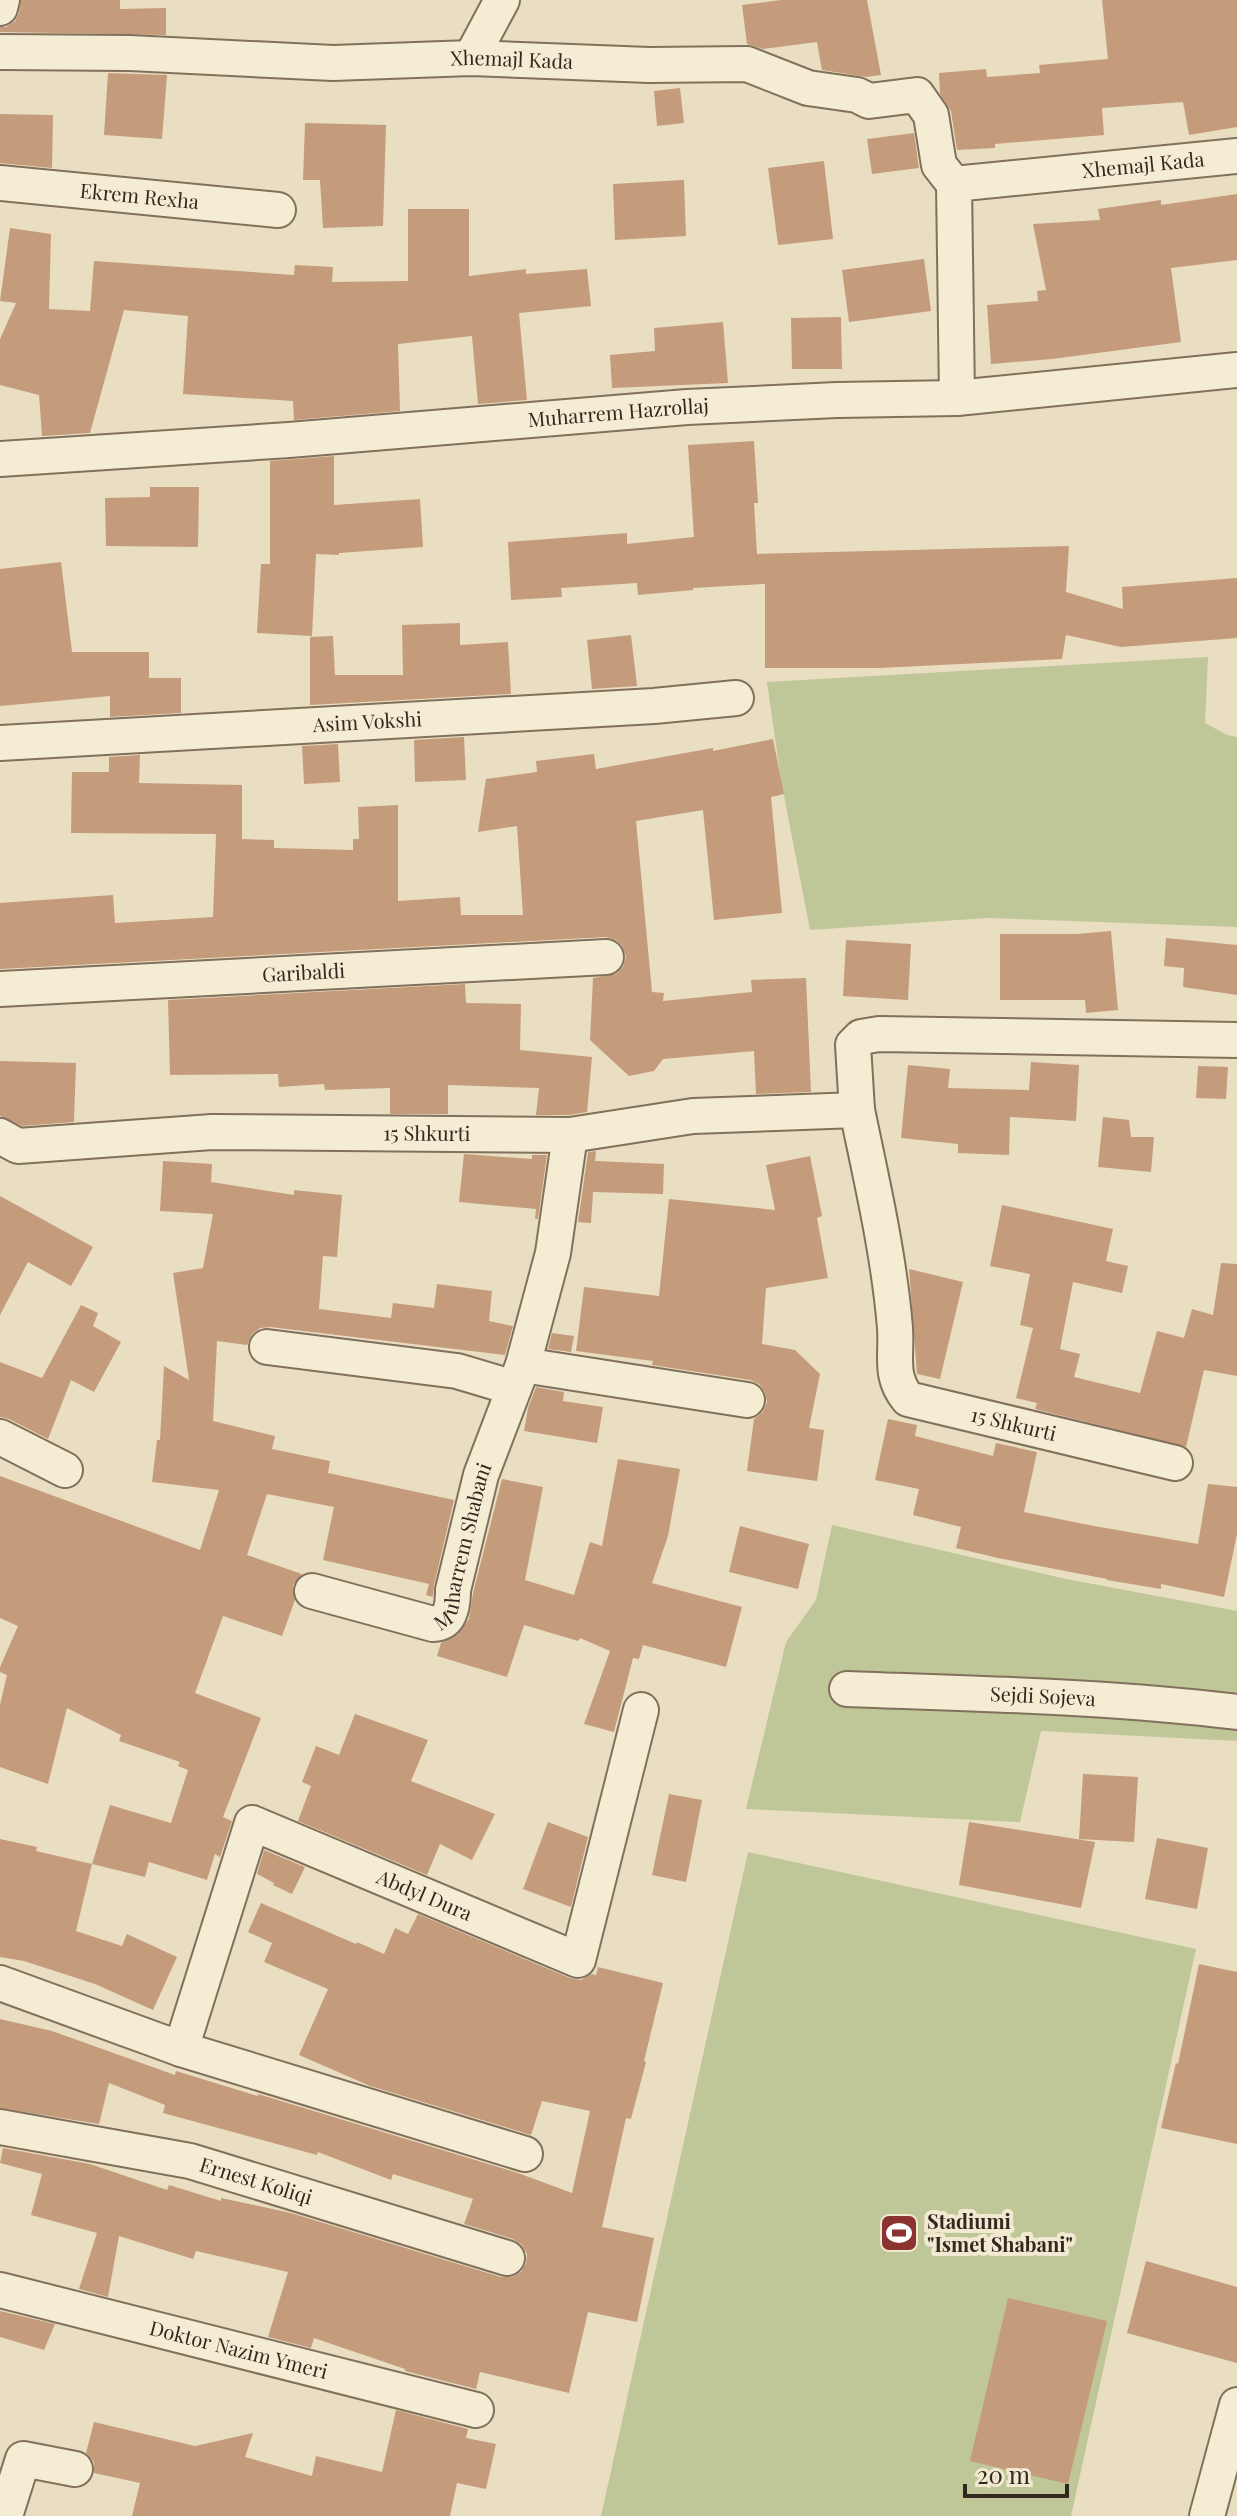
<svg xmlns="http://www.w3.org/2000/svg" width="1237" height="2516" viewBox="0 0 1237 2516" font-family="'Playfair Display',serif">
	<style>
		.green { fill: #bfc697 }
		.building { fill: #c49c7b }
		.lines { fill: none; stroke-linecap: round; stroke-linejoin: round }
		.street-casing { stroke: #81705b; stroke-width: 38 }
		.street { stroke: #f5ecd4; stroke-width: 34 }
		.labels { text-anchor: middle; stroke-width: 8; stroke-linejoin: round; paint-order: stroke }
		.street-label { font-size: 20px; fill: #32281e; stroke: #f1e9d1 }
		.poi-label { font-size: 20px; font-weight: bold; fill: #32281e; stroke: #f1e9d1; text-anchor: start }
	</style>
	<rect width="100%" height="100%" fill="#e9dec2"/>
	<path class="green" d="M1208 657 1205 723 1227 735 1237 737V927L987 918 810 930 781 780 767 682Z
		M832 1525 1066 1579 1237 1611V1741L1041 1731 1020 1822 746 1809 786 1642 816 1600Z
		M748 1852 1196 1949 1071 2516H601Z"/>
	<path class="building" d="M21 0H120V9L166 8V35L0 32V27H6L15 21 19 13Z
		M781 0H867L881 75 866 77 822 70 817 42 763 49 747 44 742 5Z
		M1102 0H1237V127L1189 135 1183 102 1102 108 1104 135 995 144V148L957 150 951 111 940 94 939 73 986 69 987 77 1040 73 1039 65 1108 59Z
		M108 73 167 75 162 139 104 135Z
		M680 88 684 123 657 126 654 91Z
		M0 114 53 115 52 168 0 163Z
		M305 123 386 125 383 226 323 228 320 180H303Z
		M914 133 919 168 872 174 867 139Z
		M824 161 833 239 778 245 768 168Z
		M684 180 686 236 615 240 613 184Z
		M1237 194V260L1171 268 1181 342 1052 359 991 364 987 305 1038 301 1037 291 1046 290 1033 224 1100 220 1098 209 1161 200V205Z
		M408 209H469V276L526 269V274L587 269 591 306 519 313 527 400 478 404 472 336 398 344 400 411 294 420 293 401 183 394 188 316 124 310 90 433 42 436 39 395 0 385V339L16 303 0 301 10 228 51 234 49 309 90 311 94 261 294 275 295 265 333 267 332 282 408 281Z
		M924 259 931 311 849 322 842 270Z
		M841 317 842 369H792L791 318Z
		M723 322 728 383 612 388 610 355 655 351 654 328Z
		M754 441 758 503H754L757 554 1069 546 1066 592 1123 609 1122 587 1237 578V638L1121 647 1066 635 1062 659 879 668H765V584L693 588V590L638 595 637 583 561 588 562 597 511 600 508 542 627 533V544L694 537 688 445Z
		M334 456V505L420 499 423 547 339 553V555L316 554 312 636 257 633 261 564H270V461Z
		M150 487H199L198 547 106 546 105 498 150 497Z
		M61 562 72 652H149V678H181V713L110 717V696L0 706V569Z
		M460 623V645L508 642 511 694 310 705V637L333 636 335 675H403L402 625Z
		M631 635 637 686 592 689 587 640Z
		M464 737 466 780 415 782 414 740Z
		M773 739 784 794 771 797 782 913 714 920 703 810 636 821 652 992 664 993 663 1001 752 992 751 980 806 978 811 1092 756 1094 754 1051 663 1059 654 1071 629 1076 590 1040 593 978 616 974 623 967 626 957 622 946 616 940 606 937 0 969V903L113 895 115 923 213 917 216 834 71 833 72 772H109V757L140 755 139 783 242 785V839L274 840V848L353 850V839H359L358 807 398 805V901L460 897 461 915H523L517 826 478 832 486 779 537 772 536 761 594 754 596 769 713 748V751Z
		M338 744 340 782 304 784 302 746Z
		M1111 931 1118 1010 1086 1013 1085 1000H1000V934H1077Z
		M1166 938 1237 945V995L1183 987 1184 968 1164 966Z
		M846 940 911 944 908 1000 843 996Z
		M465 984 466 1003 521 1004 520 1050 592 1057 587 1112 569 1115H536L539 1088 448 1085V1114H390V1088L325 1090 324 1084 279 1087 278 1074 170 1075 168 1000Z
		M0 1061 76 1063 74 1122 22 1126 0 1116Z
		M1031 1062 1079 1065 1076 1121 1010 1117 1009 1155 958 1153V1144L901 1138 908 1065 950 1069 948 1088 1029 1090Z
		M1198 1066 1228 1067 1226 1099 1196 1098Z
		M1103 1117 1129 1120 1131 1137H1154L1151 1172 1098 1167Z
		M596 1151 595 1161 664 1164 663 1194 593 1192 591 1223 578 1222 588 1152Z
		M464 1154 532 1159V1155H547L538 1219H535L536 1209 459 1202Z
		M810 1156 822 1216 817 1218 828 1278 766 1288 762 1344 795 1350 820 1374 809 1428 824 1430 817 1481 747 1471 754 1419 763 1412 767 1402 765 1392 759 1384 750 1380 652 1365 653 1361 576 1351 584 1287 659 1296 669 1199 775 1210 766 1165Z
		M163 1161 212 1164 211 1182 294 1195V1190L342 1195 337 1257 323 1256 319 1309 391 1318 393 1303 434 1308 437 1284 492 1291 489 1321 513 1326 505 1355 270 1327 260 1328 252 1334 247 1345 217 1341 213 1421 275 1436 272 1449 330 1461 328 1473 454 1500 434 1585 433 1597 426 1595 429 1584 323 1560 334 1507 267 1494 247 1555 302 1574 293 1585 295 1600 282 1636 223 1616 195 1693 261 1718 223 1817 232 1821 220 1857 215 1854 207 1880 149 1862 145 1877 92 1864 110 1805 171 1823 188 1770 178 1766 180 1762 119 1741 121 1735 67 1708 48 1784 0 1767V1705L7 1675 0 1672V1667L18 1626 0 1618V1476L200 1550 219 1490 152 1482 157 1440H160L164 1366 189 1380 173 1273 203 1268 213 1214 160 1211Z
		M0 1196 93 1247 71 1286 28 1262 0 1315Z
		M1002 1205 1113 1229 1106 1261 1128 1266 1122 1293 1073 1282 1060 1349 1080 1354 1074 1377 1140 1393 1157 1331 1184 1338 1192 1309 1213 1315 1221 1263 1237 1264V1376L1204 1370 1186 1447 1035 1409 1037 1403 1016 1398 1033 1328 1020 1325 1030 1274 990 1266Z
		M909 1269 963 1282 940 1379 917 1374Z
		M81 1305 98 1313 93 1326 121 1342 94 1392 71 1380 48 1439 9 1419 0 1417V1362L42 1378Z
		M552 1333 574 1336 571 1352 548 1349Z
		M536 1387 564 1392 563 1401 603 1407 597 1443 524 1431 528 1408Z
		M888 1419 917 1425 915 1436 993 1456 996 1443 1037 1452 1024 1512 1094 1526 1198 1544 1208 1484 1237 1487V1534L1224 1597 1161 1584V1589L1107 1580V1579L998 1558 956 1548 961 1527 913 1515 919 1489 875 1480Z
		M618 1459 680 1469 668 1536 652 1583 742 1607 726 1667 643 1645 639 1659 633 1658 614 1732 584 1724 610 1651 580 1638 578 1641 524 1625 507 1677 437 1656 441 1643 457 1635 469 1619 473 1593 502 1479 543 1487 525 1580 574 1595 590 1542 602 1546Z
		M740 1526 809 1544 798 1589 729 1572Z
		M355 1714 428 1740 411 1781 495 1814 472 1860 440 1844 427 1875 298 1821 311 1786 302 1782 316 1746 339 1755Z
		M1083 1774 1138 1777 1134 1842 1079 1839Z
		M669 1794 702 1800 686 1882 652 1875Z
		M548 1822 588 1837 571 1907 523 1889Z
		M969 1822 1095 1842 1081 1908 959 1885Z
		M1157 1838 1208 1848 1197 1909 1145 1899Z
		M0 1839 37 1847 36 1851 92 1864 76 1931 122 1946 127 1934 177 1957 153 2010 95 1984 24 1961 0 1957Z
		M264 1850 305 1867 292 1894 273 1885 274 1883 257 1874Z
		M261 1903 356 1944 357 1942 384 1954 395 1928 408 1934 418 1914 570 1978 581 1980 592 1974 596 1975 598 1967 663 1983 644 2061 646 2062 631 2119 626 2118 602 2227 654 2238 637 2322 588 2312 569 2393 480 2372 476 2389 405 2371V2369L314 2338 311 2348 268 2337 288 2272 196 2251 193 2259 119 2236 108 2297 79 2289 97 2233 31 2215 42 2174 0 2163 3 2148 90 2164 167 2190 169 2185 221 2201V2198L291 2213 501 2277H512L521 2272 526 2263 527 2254 521 2244 513 2239 464 2224 473 2199 393 2174 391 2180 318 2152 317 2155 163 2113 165 2105 109 2083 99 2124 0 2108V2019L52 2031 175 2075 176 2071 258 2096V2094L518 2173 572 2193 590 2111 542 2101 531 2135 370 2086 299 2055 328 1989 264 1962 272 1943 248 1932Z
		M1199 1964 1237 1972V2144L1161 2128 1176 2063 1178 2064Z
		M1146 2261 1237 2287V2363L1127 2333Z
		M1008 2298 1107 2321 1068 2484 970 2461Z
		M0 2311 55 2324 44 2350 0 2337Z
		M396 2410 468 2429 466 2438 496 2444 486 2489 457 2483 450 2516H132L140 2483 94 2473V2462L86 2453 94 2422 195 2446 253 2433 245 2457 312 2476 316 2456 382 2472Z"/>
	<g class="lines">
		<g class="street-casing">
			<g id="street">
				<path d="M0 8 2 0"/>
				<path id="s1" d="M0 52 130 53 333 63 471 58 649 65 747 64 808 88 857 95 869 101 917 95 931 115 939 165 954 184"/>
				<path d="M471 58 502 0"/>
				<path id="s2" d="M0 183 278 210"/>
				<path id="s3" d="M957 398 954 184 1237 156"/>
				<path id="s4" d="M0 459 289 440 687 407 837 400 957 398 1237 370"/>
				<path id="s5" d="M0 743 654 706 736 698"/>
				<path id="s6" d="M0 989 606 957"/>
				<path id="s7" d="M857 1110C872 1182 889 1255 895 1328 897 1356 889 1376 908 1399L1175 1463"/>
				<path id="s8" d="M0 1136 18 1146 212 1132 570 1135 693 1116 857 1110 853 1045 861 1037 879 1034 1237 1040"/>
				<path d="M267 1347 457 1371 514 1388"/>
				<path d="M523 1365 747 1400"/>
				<path d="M0 1437 65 1470"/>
				<path id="s9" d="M312 1591 433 1624C451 1623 453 1606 453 1590L481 1475 523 1365 553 1253 570 1135"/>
				<path id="s10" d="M847 1689C977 1694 1108 1696 1237 1712"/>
				<path d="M0 1983 181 2049 525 2154"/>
				<path id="s11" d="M181 2049 252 1823 578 1960 641 1710"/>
				<path id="s12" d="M0 2127 190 2161 507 2258"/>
				<path id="s13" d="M0 2290 476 2410"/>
				<path d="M5 2516 23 2459 75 2469"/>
				<path d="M1207 2516 1237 2405"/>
			</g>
		</g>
		<use href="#street" class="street"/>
	</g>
	<defs>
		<g id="stadium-square" transform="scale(2)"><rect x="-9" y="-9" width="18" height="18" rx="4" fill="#8a3331" stroke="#f1e9d1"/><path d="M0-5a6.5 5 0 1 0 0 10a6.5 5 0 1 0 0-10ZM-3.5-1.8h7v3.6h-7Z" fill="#fff"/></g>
	</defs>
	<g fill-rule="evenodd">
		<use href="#stadium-square" x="899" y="2233"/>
	</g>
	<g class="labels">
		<g class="street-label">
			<text dy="7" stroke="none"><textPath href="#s1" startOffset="512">Xhemajl Kada</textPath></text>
			<text dy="7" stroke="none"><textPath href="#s3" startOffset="404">Xhemajl Kada</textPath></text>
			<text dy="7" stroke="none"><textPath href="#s2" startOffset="140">Ekrem Rexha</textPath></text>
			<text dy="7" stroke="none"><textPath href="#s4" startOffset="620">Muharrem Hazrollaj</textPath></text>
			<text dy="7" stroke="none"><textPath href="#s5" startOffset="368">Asim Vokshi</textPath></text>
			<text dy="7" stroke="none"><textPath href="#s6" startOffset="304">Garibaldi</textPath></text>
			<text dy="7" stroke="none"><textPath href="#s8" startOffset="430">15 Shkurti</textPath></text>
			<text dy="7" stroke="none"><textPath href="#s7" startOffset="404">15 Shkurti</textPath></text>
			<text dy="7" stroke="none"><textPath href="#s9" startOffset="214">Muharrem Shabani</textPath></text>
			<text dy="7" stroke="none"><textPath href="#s10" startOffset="196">Sejdi Sojeva</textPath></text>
			<text dy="7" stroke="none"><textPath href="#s11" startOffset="424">Abdyl Dura</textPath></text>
			<text dy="7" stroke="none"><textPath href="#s12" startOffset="262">Ernest Koliqi</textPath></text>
			<text dy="7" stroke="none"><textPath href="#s13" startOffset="246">Doktor Nazim Ymeri</textPath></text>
		</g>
		<g class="poi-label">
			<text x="927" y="2229">Stadiumi<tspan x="927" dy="23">"Ismet Shabani"</tspan></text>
		</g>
	</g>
	<path d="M965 2484v12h102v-12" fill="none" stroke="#32281e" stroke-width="4"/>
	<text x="977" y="2484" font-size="24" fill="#32281e" stroke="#f1e9d1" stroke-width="6" paint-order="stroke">20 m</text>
</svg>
